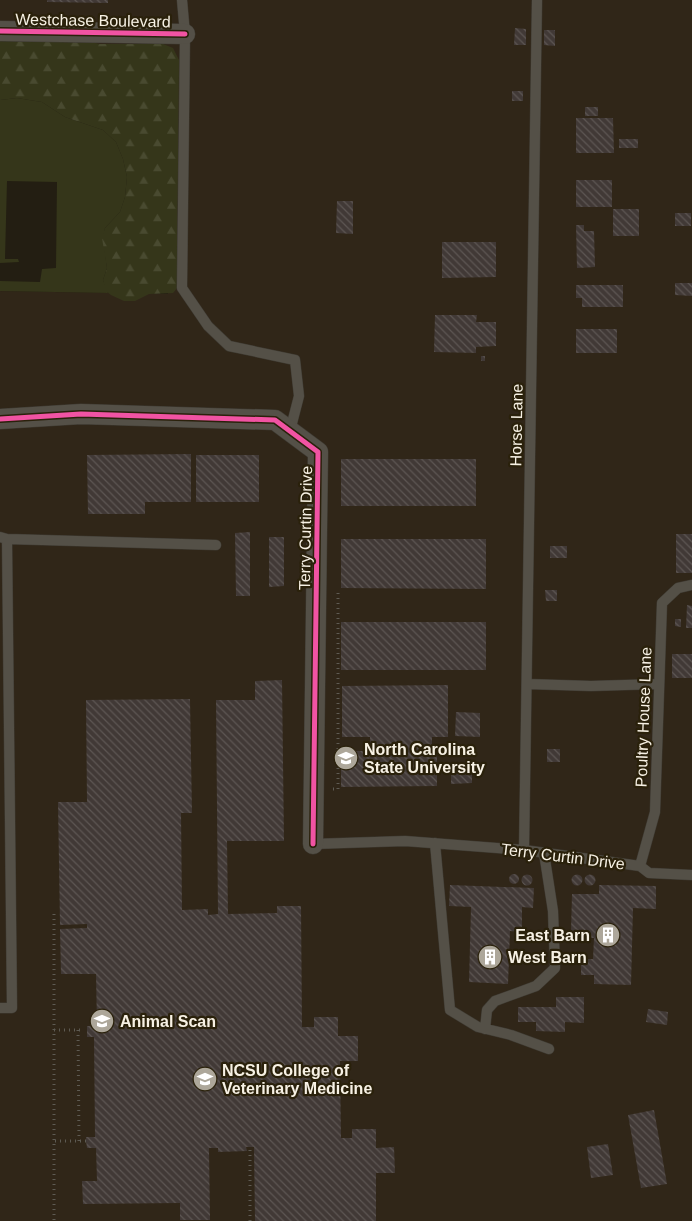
<svg xmlns="http://www.w3.org/2000/svg" width="692" height="1221" viewBox="0 0 692 1221" font-family="Arial,sans-serif">
	<style>
		.education { fill: #302618 }
		.grass { fill: #35361a }
		.forest { fill: url(#forest-firs) }
		.building { fill: url(#building-back-hatch) }
		.lines { fill: none; stroke-linecap: round; stroke-linejoin: round }
		.lane-casing { stroke: #3e3a32; stroke-width: 11 }
		.street-casing { stroke: #3e3a32; stroke-width: 21 }
		.path { stroke: #5e5b53; stroke-width: 3; stroke-dasharray: 1 4; stroke-linecap: butt }
		.lane { stroke: #545047; stroke-width: 10 }
		.street { stroke: #545047; stroke-width: 20 }
		.cycleway-casing { stroke: #2a210b; stroke-width: 8 }
		.cycleway { stroke: #f153a3; stroke-width: 5 }
		.labels { text-anchor: middle; stroke-width: 4.5; stroke-linejoin: round; paint-order: stroke }
		.street-label { font-size: 16px; fill: #f7f1e4; stroke: #2a210b }
		.poi-label { font-size: 16px; font-weight: bold; fill: #f7f1e4; stroke: #2a210b; text-anchor: start }
	</style>
	<defs>
		<pattern id="forest-firs" width="22" height="20" patternUnits="userSpaceOnUse" patternTransform="scale(1.25)"><rect width="22" height="20" fill="#35361a"/><path d="M5 1l3.5 6h-7zM16 11l3.5 6h-7z" fill="#494a30"/></pattern>
		<pattern id="building-back-hatch" width="6" height="6" patternUnits="userSpaceOnUse" patternTransform="scale(1.25)"><rect width="6" height="6" fill="#413936"/><path d="M-1 5l2 2M0 0l6 6M5-1l2 2" fill="none" stroke="#5d5653"/></pattern>
	</defs>
	<rect width="100%" height="100%" fill="#231e12"/>
	<path class="education" d="M0 0H692V1221H0V291L168 294 172 50 0 38Z"/>
	<path class="grass" d="M17 98 42 102 65 117 103 130 116 142 123 159 127 177 125 197 120 212 105 228 103 238 107 268 103 280 108 293 0 291V281L40 282 42 269 56 268 57 182 7 181 5 259H18L19 262 0 263V100Z"/>
	<path class="forest" d="M0 38 81 40 100 44H163L173 48 179 60 177 278V288L173 293 149 294 135 301H124L111 295 106 291 103 280 107 268 102 238 105 228 120 212 125 197 127 177 123 159 116 142 103 130 65 117 42 102 17 98 0 100Z"/>
	<path class="building" d="M47 0H108V3L47 2Z
		M515 28 526 29V45H514Z
		M544 30H555V46L544 45Z
		M512 91H523V101H512Z
		M585 107H598V116H585Z
		M576 118H613L614 153H576Z
		M619 139H638V148H619Z
		M576 180H612V207H576Z
		M337 201H353V234L336 233Z
		M613 209H639V236H613Z
		M675 213H691V226H675Z
		M576 225H584V231H594L595 267 577 268Z
		M442 242H496V277L442 278Z
		M675 283H692V296L675 295Z
		M576 285H623V307H582V298H576Z
		M435 315H477L476 322H496V346L476 347V353L434 352Z
		M576 329H617V353H576Z
		M481 356H485V361H481Z
		M191 454V502H145V514H88L87 455Z
		M196 455H259V502H196Z
		M341 459H476V506H341Z
		M250 532V596H236L235 533Z
		M676 534H692V573H676Z
		M269 537H284V586L269 587Z
		M341 539H486V589L341 588Z
		M550 546H567V558H550Z
		M545 590H557V601H546Z
		M687 605 692 606V628H686Z
		M675 619H681V627L675 626Z
		M341 622H486V670H341Z
		M672 654H692V678H672Z
		M282 680 284 841H227L228 914 277 913V906H301L302 1027H314V1017H338V1036H358V1061H340L341 1138H352V1129H376V1148L394 1147 395 1173H376V1221H255L254 1147H246L247 1151 218 1152V1148H209L210 1220H180V1203L83 1204 82 1181H97L96 1148H87L86 1141V1137H95L94 1037H87V1026H97L96 974H61L60 929 87 928V924L60 925 58 802H87L86 700 190 699 192 813H181L182 910 208 909V915L218 914 216 700H255V681Z
		M448 685V737H432V751H437V786L341 787V751H370V737H342V686Z
		M456 712 480 713V737L455 736Z
		M547 749H560V762H547Z
		M451 767H472V783L451 784Z
		M509 879a5 5 0 1 1 10 0a5 5 0 1 1-10 0Z
		M571.5 880a5.5 5.5 0 1 1 11 0a5.5 5.5 0 1 1-11 0Z
		M584.5 880a5.5 5.5 0 1 1 11 0a5.5 5.5 0 1 1-11 0Z
		M521.5 880a5.5 5.5 0 1 1 11 0a5.5 5.5 0 1 1-11 0Z
		M450 885 534 888 533 908 522 907V932L510 931 508 984 469 982 471 907 449 906Z
		M599 885 656 886V909L633 908 631 985 594 984V975H581V959H593L594 938H583V932L571 931 572 894H599Z
		M556 997H584V1023L565 1022V1032L536 1031V1022H518V1007H556Z
		M648 1009 668 1012 667 1025 646 1022Z
		M654 1110 667 1184 641 1188 628 1115Z
		M608 1144 613 1175 591 1178 587 1147Z"/>
	<g class="lines">
		<g class="lane-casing">
			<path id="lane" d="M182 0 185 34 182 288 208 326 229 346 295 360 299 396 290 431
				M0 537 7 539 12 1008H0
				M7 539 216 545
				M527 684 591 686 659 684
				M435 843 450 1010 478 1027 511 1035 549 1049
				M313 844 405 841 524 850 640 866 649 873 692 875
				M524 850 537 0
				M640 866 655 812 662 603 678 588 692 585
				M485 1029 487 1010 495 1001 536 986 555 968 553 911 544 853"/>
		</g>
		<g class="street-casing">
			<path id="street" d="M0 31 185 34
				M0 419 81 414 275 420 318 452 313 844"/>
		</g>
		<path class="path" d="M333 789H338V593
			M54 914V1221
			M54 1030H84
			M78 1030 79 1141
			M55 1141H86
			M250 1221V1147"/>
		<use href="#lane" class="lane"/>
		<use href="#street" class="street"/>
		<g class="cycleway-casing">
			<path id="cycleway" d="M0 31 185 34
				M0 419 81 414 275 420 318 452 313 844"/>
		</g>
		<use href="#cycleway" class="cycleway"/>
	</g>
	<defs>
		<g id="university-disc" transform="scale(1.25)"><circle r="9.5" fill="#ada79a" stroke="#2a210b"/><path d="M0-5L7-2L0 1L-7-2ZM-4 1L0 2.5L4 1V4Q0 6-4 4Z" fill="#fff"/></g>
		<g id="building-disc" transform="scale(1.25)"><circle r="9.5" fill="#ada79a" stroke="#2a210b"/><path d="M-4-6H4V6H1V3H-1V6H-4ZM-2.5-4.3h1.7v1.8h-1.7ZM.8-4.3h1.7v1.8H.8ZM-2.5-1h1.7V.8h-1.7ZM.8-1h1.7V.8H.8Z" fill="#fff"/></g>
	</defs>
	<g fill-rule="evenodd">
		<use href="#university-disc" x="346" y="758"/>
		<use href="#building-disc" x="608" y="935"/>
		<use href="#building-disc" x="490" y="957"/>
		<use href="#university-disc" x="102" y="1021"/>
		<use href="#university-disc" x="205" y="1079"/>
	</g>
	<g class="labels">
		<g class="street-label">
			<text transform="translate(93 20) rotate(1)" y="6">Westchase Boulevard</text>
			<text transform="translate(516 425) rotate(-89)" y="6">Horse Lane</text>
			<text transform="translate(305 528) rotate(-89)" y="6">Terry Curtin Drive</text>
			<text transform="translate(643 717) rotate(-88)" y="6">Poultry House Lane</text>
			<text transform="translate(563 856) rotate(7)" y="6">Terry Curtin Drive</text>
		</g>
		<g class="poi-label">
			<text x="364" y="755">North Carolina<tspan x="364" dy="18">State University</tspan></text>
			<text x="590" y="941" text-anchor="end">East Barn</text>
			<text x="508" y="963">West Barn</text>
			<text x="120" y="1027">Animal Scan</text>
			<text x="222" y="1076">NCSU College of<tspan x="222" dy="18">Veterinary Medicine</tspan></text>
		</g>
	</g>
</svg>
